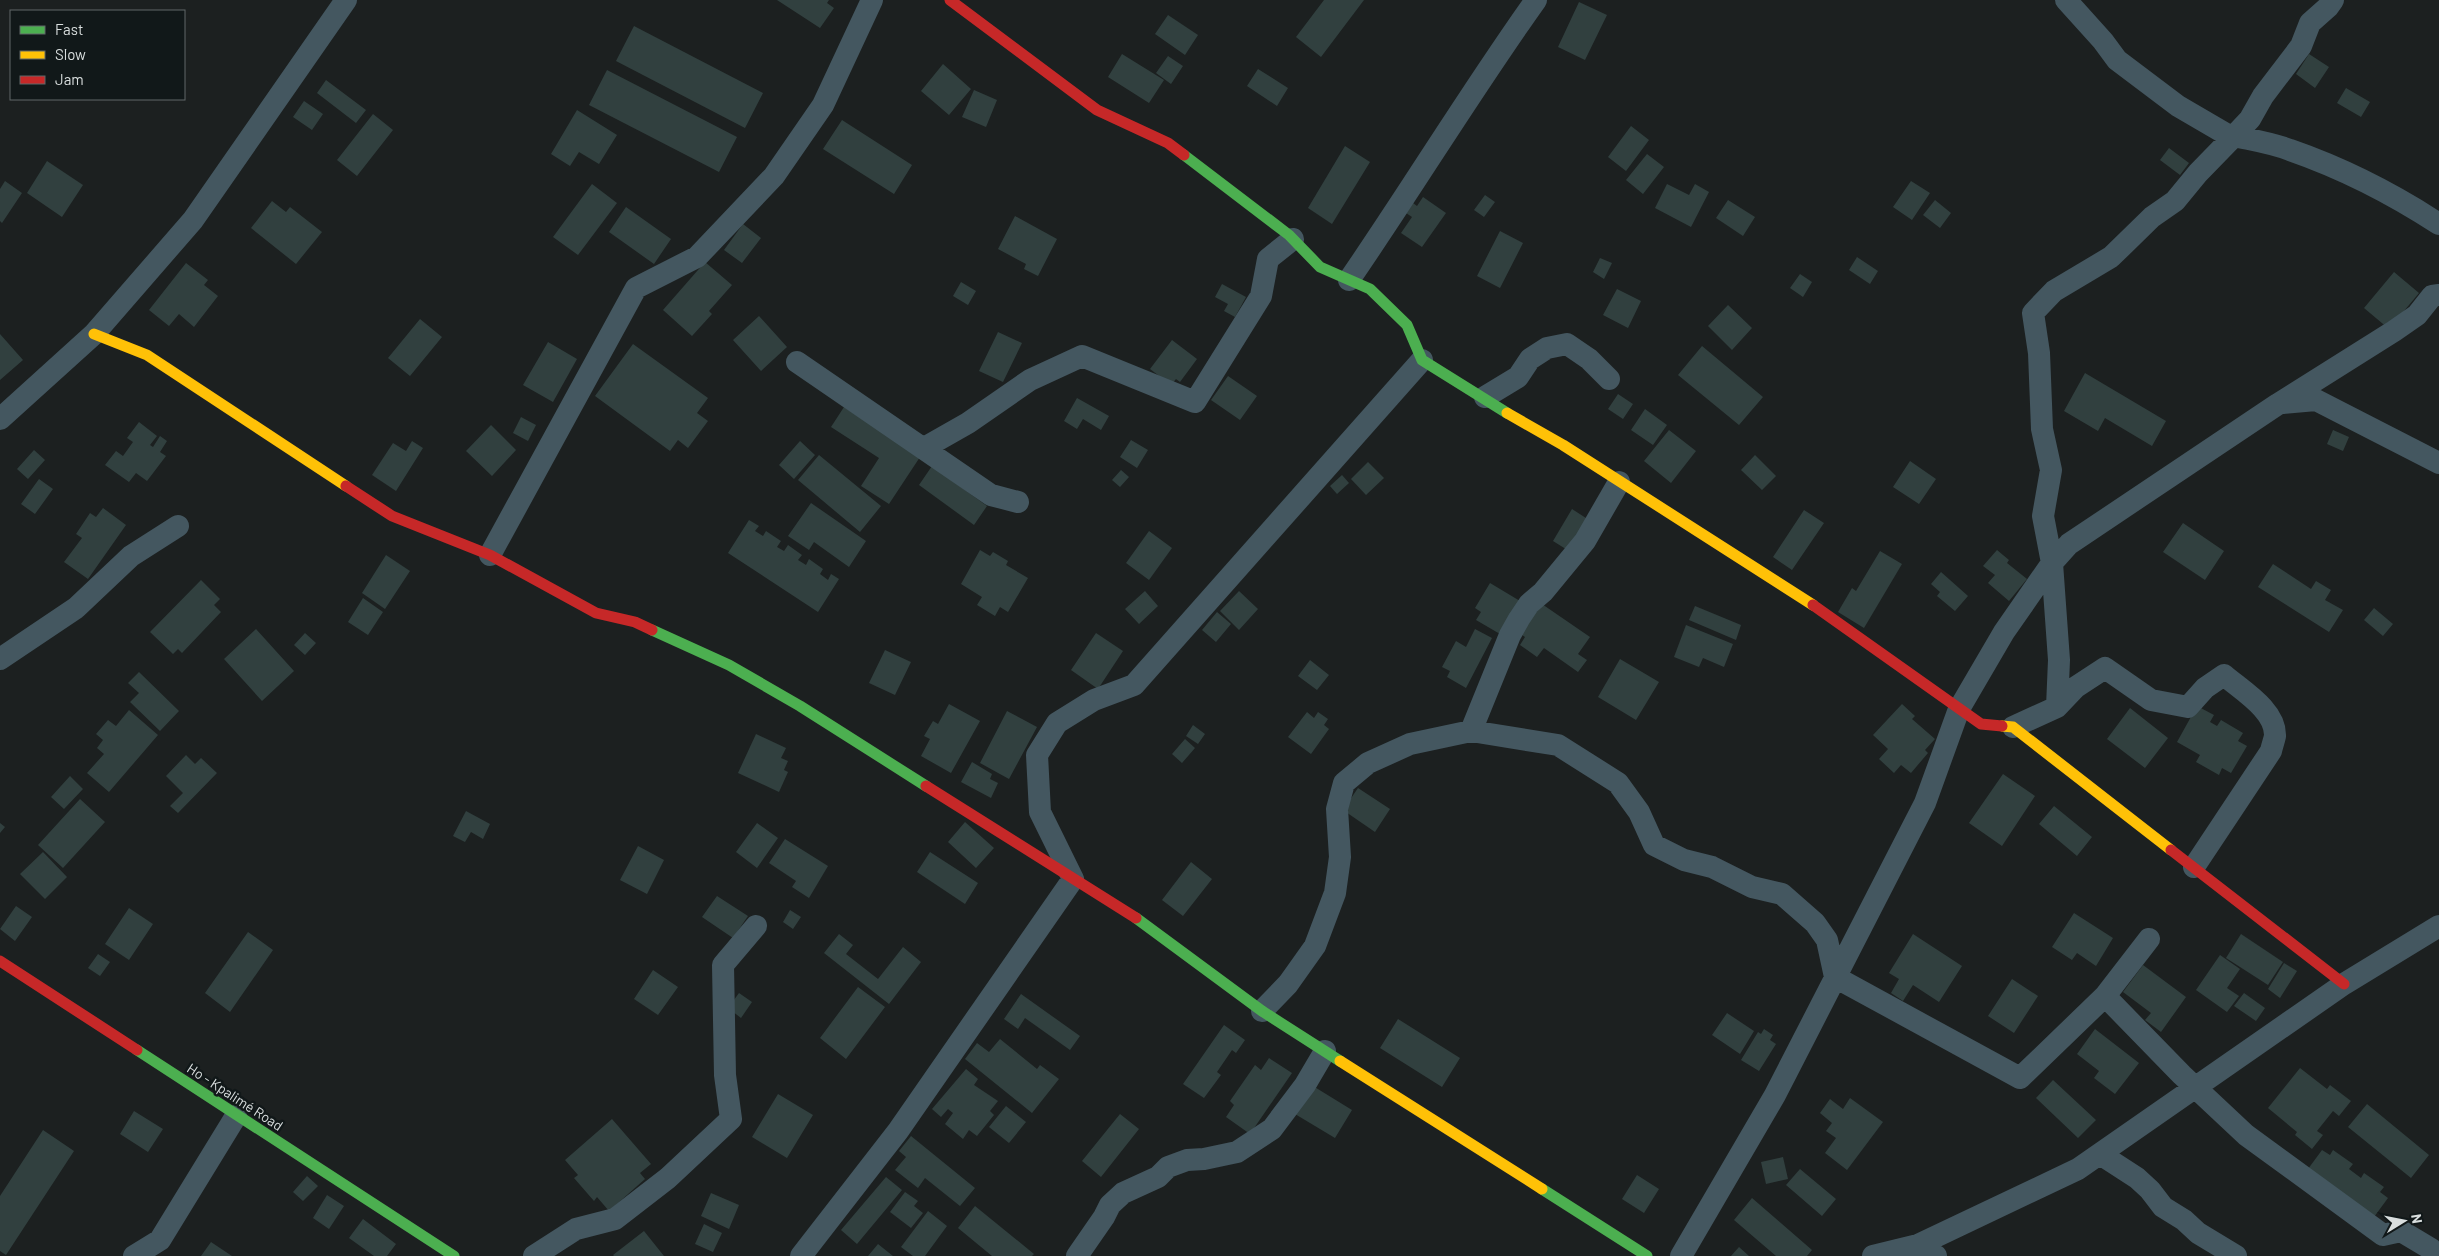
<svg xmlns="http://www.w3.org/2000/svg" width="2439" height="1256" viewBox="0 0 2439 1256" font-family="Barlow,sans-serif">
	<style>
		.building { fill: #31403f }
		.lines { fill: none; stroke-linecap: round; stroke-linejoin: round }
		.street { stroke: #445760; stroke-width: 22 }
		.fast { stroke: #4caf50; stroke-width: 11 }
		.slow { stroke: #ffc107; stroke-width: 11 }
		.jam { stroke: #c62828; stroke-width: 11 }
		.labels { text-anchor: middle; stroke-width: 5; stroke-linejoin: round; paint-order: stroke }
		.street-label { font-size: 14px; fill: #d9dede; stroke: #111819 }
	</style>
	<rect width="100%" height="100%" fill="#1c2020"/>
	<path class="building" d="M777 0H829L827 3 834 8 820 28Z
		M1324 0H1364L1321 57 1296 37Z
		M1579 2 1607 15 1585 60 1558 47Z
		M1168 15 1198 35 1185 55 1155 34Z
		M634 26 763 93 745 128 616 61Z
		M1122 54 1164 80 1149 103 1108 77Z
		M2309 54 2329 67 2315 88 2296 74Z
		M1168 56 1183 66 1171 84 1156 73Z
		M943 64 971 89 949 115 921 91Z
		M1258 69 1288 88 1277 106 1247 86Z
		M607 70 737 137 719 172 589 105Z
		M326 80 366 110 356 123 317 93Z
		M2346 88 2370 102 2361 117 2337 103Z
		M974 90 997 100 986 127 962 117Z
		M304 101 323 114 312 130 293 117Z
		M577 110 617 135 599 164 579 152 570 166 551 154Z
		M373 114 393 130 357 176 337 160Z
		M842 120 912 165 894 194 823 149Z
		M1631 126 1649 140 1626 171 1608 157Z
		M1345 146 1370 162 1332 224 1308 208Z
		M2169 148 2189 163 2180 175 2160 160Z
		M1647 154 1664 167 1643 194 1626 180Z
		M47 161 83 185 62 217 27 193Z
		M5 181 22 193 2 223 0 221V189Z
		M1911 181 1930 193 1912 220 1893 207Z
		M592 184 617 203 578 255 553 237Z
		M1667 184 1689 195 1695 184 1709 192 1691 227 1655 208Z
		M1485 195 1495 202 1484 217 1474 210Z
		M1423 197 1446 213 1422 247 1401 233 1412 217 1406 213 1413 203 1417 206Z
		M1728 200 1755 217 1743 236 1716 218Z
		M1935 200 1951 213 1940 228 1923 215Z
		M272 201 286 212 290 207 322 232 296 264 251 228Z
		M626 207 671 239 654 264 609 232Z
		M1015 216 1057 239 1038 276 1024 269 1026 264 998 249Z
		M743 224 761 238 742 263 724 250Z
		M1500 231 1523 243 1500 288 1477 276Z
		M1857 257 1878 271 1870 284 1849 270Z
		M1600 258 1612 263 1604 279 1593 272Z
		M705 262 732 285 709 311 712 314 692 336 663 310Z
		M186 263 208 280 204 285 218 296 194 327 179 314 169 326 149 310Z
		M2394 272 2419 293 2389 329 2364 308Z
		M1800 274 1812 282 1803 297 1790 288Z
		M961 282 976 291 968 305 953 296Z
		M1222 284 1246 297 1235 317 1224 311 1228 304 1215 297Z
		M1617 289 1641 301 1628 328 1603 315Z
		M1728 305 1752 328 1732 350 1708 326Z
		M759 316 787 347 761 371 733 340Z
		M420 319 442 337 410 376 388 358Z
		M998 332 1022 343 1003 382 979 371Z
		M0 334 23 360 0 380Z
		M1172 340 1197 359 1180 382 1176 379 1171 385 1150 369Z
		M548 342 577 359 553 402 523 385Z
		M633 344 708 398 697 413 708 421 688 448 678 440 670 451 595 396Z
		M1702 346 1763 397 1739 425 1678 375Z
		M2085 373 2166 421 2152 446 2105 418 2098 431 2064 411Z
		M1228 376 1257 396 1240 420 1211 400Z
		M1618 394 1633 404 1623 419 1608 409Z
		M1077 398 1109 416 1101 430 1083 419 1077 429 1064 421Z
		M844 407 920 457 889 504 861 486 879 458 831 427Z
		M1645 409 1667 425 1653 445 1631 430Z
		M521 417 536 425 528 441 513 433Z
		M139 422 157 436 150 445 153 447 160 436 167 441 160 452 166 456 147 481 136 473 129 482 105 465 116 451 123 456 133 442 127 438Z
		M491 425 516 450 492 476 466 451Z
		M1669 430 1696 451 1671 483 1644 461Z
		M2333 430 2349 437 2343 451 2327 444Z
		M1131 440 1148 450 1137 468 1120 457Z
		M412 441 423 448 396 491 372 475 393 443 406 451Z
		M800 441 815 455 794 479 779 465Z
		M34 450 45 460 28 479 17 469Z
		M819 455 881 506 860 532 798 480Z
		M1755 455 1776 476 1762 490 1741 470Z
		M1910 461 1936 479 1919 504 1893 487Z
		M1368 462 1384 478 1366 495 1351 479Z
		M932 466 987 506 974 525 919 485Z
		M1121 470 1129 477 1120 487 1112 480Z
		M1342 475 1349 483 1337 494 1330 486Z
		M39 479 53 489 35 514 21 504Z
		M811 503 866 541 849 567 814 542 809 550 788 536Z
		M103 508 126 525 88 579 64 562 82 538 76 534 90 513 96 517Z
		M1572 509 1589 520 1569 551 1553 541Z
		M1804 510 1824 523 1792 570 1773 557Z
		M749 520 759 526 755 531 763 536 766 531 781 541 777 547 784 551 788 545 802 555 798 560 806 565 809 559 823 569 820 574 828 580 831 574 839 579 818 612 728 553Z
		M2183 523 2224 551 2205 580 2163 552Z
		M1149 531 1172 548 1149 580 1126 563Z
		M980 550 990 556 993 552 1008 561 1006 565 1028 578 1008 612 1000 607 995 616 977 605 982 597 961 584Z
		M1997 550 2009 560 2007 563 2027 579 2009 601 1988 583 1995 575 1983 566Z
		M1880 551 1902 564 1864 628 1838 612 1852 588 1856 591Z
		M386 555 410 571 385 609 362 593Z
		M2273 564 2311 589 2316 581 2331 590 2325 600 2343 610 2329 632 2258 587Z
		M1941 572 1968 596 1955 611 1937 596 1940 592 1931 584Z
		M201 580 220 599 214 605 221 612 182 653 178 649 173 654 150 632Z
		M1490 583 1520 601 1500 634 1476 620 1481 612 1475 608Z
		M1145 591 1158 606 1139 624 1125 609Z
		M1239 591 1258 609 1239 630 1220 611Z
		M363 598 383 612 368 635 348 622Z
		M1539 602 1590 637 1578 654 1587 660 1578 672 1544 648 1537 657 1520 645 1525 637 1518 632Z
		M1695 606 1741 625 1736 640 1689 620Z
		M2374 608 2393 624 2383 636 2364 620Z
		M1217 612 1231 624 1216 642 1202 630Z
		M1686 625 1733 644 1724 667 1703 658 1699 667 1674 657Z
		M256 629 294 671 262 701 224 659Z
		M1475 629 1492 638 1466 688 1447 677 1450 671 1442 667 1456 641 1466 647Z
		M305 633 316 643 305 655 294 645Z
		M1096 633 1123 651 1098 689 1071 670Z
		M885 650 911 662 895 695 869 683Z
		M1620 659 1659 682 1636 720 1598 697Z
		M1310 660 1329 675 1317 690 1298 676Z
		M139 672 179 711 160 731 130 702 139 693 128 683Z
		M949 704 980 721 951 773 921 756 930 739 924 736 933 721 938 724Z
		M1902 704 1915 716 1912 719 1935 739 1925 750 1928 753 1911 773 1901 765 1894 773 1879 759 1888 749 1873 735Z
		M2197 706 2214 715 2210 722 2217 726 2221 720 2243 733 2238 741 2247 746 2231 773 2222 768 2219 775 2196 762 2200 755 2177 742Z
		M2130 708 2168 738 2145 768 2107 739Z
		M129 710 158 735 109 792 87 773 104 754 97 748 103 740 96 734 108 720 116 726Z
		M1007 711 1037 727 1009 779 980 763Z
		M1307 712 1314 718 1318 712 1328 719 1324 725 1329 729 1311 754 1288 737Z
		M1193 725 1205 734 1198 744 1186 736Z
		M756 734 786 748 781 758 788 761 784 770 788 772 779 792 738 773Z
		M1185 739 1195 748 1182 763 1172 754Z
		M186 755 195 764 201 758 217 773 178 813 170 806 183 793 166 776Z
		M972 762 992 774 990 779 998 783 991 798 961 782Z
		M2003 774 2035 796 2002 846 1969 823Z
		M70 776 83 789 64 809 51 797Z
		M1358 788 1390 809 1375 832 1343 810Z
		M80 799 105 822 63 868 38 845Z
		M2054 806 2092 837 2077 856 2039 824Z
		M466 811 490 824 483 839 471 832 465 842 453 836Z
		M965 822 994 848 976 868 948 842Z
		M0 823 5 827 0 833Z
		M757 823 778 838 757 868 736 852Z
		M785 839 828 866 809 898 792 887 796 881 769 863Z
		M638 846 664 860 647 894 620 880Z
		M43 852 67 877 45 899 20 874Z
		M930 852 978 883 965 904 917 872Z
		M1191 862 1212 879 1183 916 1162 900Z
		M717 896 748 916 733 938 702 917Z
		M16 906 32 917 15 941 0 929Z
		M129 908 153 924 129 960 105 944Z
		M790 910 801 917 793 929 783 922Z
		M2074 913 2113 938 2096 966 2077 953 2072 960 2052 947Z
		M248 932 273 950 230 1012 205 993Z
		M839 934 853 945 846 954 878 979 903 947 921 962 889 1004 824 953Z
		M1913 934 1962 966 1939 1002 1913 985 1903 1001 1891 993 1899 979 1889 973Z
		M2241 934 2283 962 2268 985 2226 958Z
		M98 954 110 962 100 976 88 968Z
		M2220 955 2240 969 2227 988 2239 996 2227 1012 2196 990Z
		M2284 963 2297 971 2280 998 2268 989Z
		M2143 965 2186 997 2161 1032 2145 1020 2151 1013 2123 992Z
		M653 970 678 987 658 1015 634 999Z
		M2012 979 2038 996 2014 1033 1988 1016Z
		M858 987 885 1007 846 1059 820 1038Z
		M739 993 752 1002 741 1018 728 1008Z
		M2244 993 2265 1008 2256 1021 2234 1006Z
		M1021 994 1080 1036 1070 1050 1025 1018 1018 1029 1004 1019Z
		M1727 1013 1754 1031 1740 1054 1712 1035Z
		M1398 1019 1460 1058 1442 1087 1380 1048Z
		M1224 1025 1245 1040 1236 1053 1232 1050 1217 1072 1221 1075 1204 1098 1183 1084Z
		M1764 1029 1773 1035 1770 1040 1776 1044 1759 1071 1741 1060 1758 1032 1761 1034Z
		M2095 1029 2139 1063 2115 1094 2094 1078 2099 1071 2077 1054Z
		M1000 1039 1037 1069 1040 1065 1059 1079 1032 1113 965 1059 977 1043 989 1052Z
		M1269 1058 1292 1073 1250 1134 1226 1117 1234 1105 1230 1101 1255 1065 1261 1070Z
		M2300 1068 2327 1089 2330 1085 2351 1101 2339 1116 2333 1111 2317 1131 2323 1135 2312 1149 2295 1135 2297 1132 2268 1108Z
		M966 1069 978 1079 974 1085 998 1101 990 1111 994 1115 977 1136 969 1130 963 1139 945 1124 953 1113 948 1109 941 1117 932 1109Z
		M2053 1080 2096 1120 2078 1138 2036 1098Z
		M1313 1086 1352 1110 1335 1138 1295 1114Z
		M778 1094 813 1115 787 1158 752 1137Z
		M1850 1098 1883 1122 1847 1170 1825 1153 1836 1138 1826 1131 1832 1123 1820 1113 1830 1099 1843 1109Z
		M2367 1104 2429 1155 2411 1178 2348 1127Z
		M1006 1106 1026 1122 1009 1143 989 1127Z
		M134 1111 163 1129 148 1152 120 1134Z
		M1120 1114 1139 1129 1101 1177 1082 1161Z
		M612 1119 651 1164 640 1173 645 1179 609 1211 597 1197 594 1201 574 1178 578 1175 565 1160Z
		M43 1130 74 1151 6 1255 0 1251V1196Z
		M911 1136 975 1188 960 1206 925 1178 918 1188 895 1170 906 1157 899 1151Z
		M2322 1150 2330 1155 2333 1150 2353 1164 2349 1169 2361 1178 2364 1173 2384 1187 2380 1192 2388 1198 2374 1217 2308 1169Z
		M1783 1157 1788 1179 1766 1184 1761 1162Z
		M1800 1169 1836 1199 1822 1216 1786 1185Z
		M1637 1175 1659 1189 1644 1213 1622 1199Z
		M307 1176 318 1186 303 1201 293 1192Z
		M886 1177 902 1190 857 1244 841 1230Z
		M905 1192 918 1201 914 1206 923 1213 911 1228 890 1212Z
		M711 1193 739 1205 729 1229 701 1216Z
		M327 1195 344 1206 329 1229 313 1218Z
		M1752 1198 1812 1250 1807 1256H1776L1734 1220Z
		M975 1206 1034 1254 1032 1256H992L958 1228Z
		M928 1211 947 1226 925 1256H913L901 1247Z
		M363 1219 396 1244 387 1256H374L349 1238Z
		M704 1224 722 1233 713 1252 695 1244Z
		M644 1231 664 1256H614L613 1255Z
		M211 1242 232 1256H201Z
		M878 1244 893 1256H868Z
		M1739 1247 1749 1256H1731Z"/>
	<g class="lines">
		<path class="street" d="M2066 0 2103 41 2117 60 2178 106 2226 134 2234 136 2250 119 2263 96 2301 46 2310 23 2328 7 2333 0
			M1349 280C1413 187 1471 91 1536 0
			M797 362 991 495 1018 502
			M1485 397 1518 377 1530 359 1547 348 1567 344 1589 359 1609 379
			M2283 403 2316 400 2439 463
			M0 419 94 334 193 220 346 0
			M924 448 968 423 1030 380 1082 356 1195 402 1261 296 1268 259 1293 239
			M490 555 636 288 697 257 774 176 823 105 872 0
			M0 659 76 608 131 556 178 526
			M2057 707 2059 660 2052 563 2043 516 2051 470 2042 429 2039 353 2033 313 2054 291 2111 257 2152 217 2175 201 2198 173 2234 136C2252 140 2272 143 2290 150 2342 168 2393 194 2439 224
			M2013 727 2057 707 2076 687 2105 668 2151 700 2188 707 2205 688 2224 675C2241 690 2276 710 2275 736 2274 741 2272 746 2271 751L2194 867
			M1471 731 1510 635 1519 619 1529 604 1543 592 1585 541 1619 482
			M2105 996 2149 939
			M1262 1011 1288 984 1315 946 1335 893 1340 857 1337 809 1344 783 1368 763 1410 744 1471 731 1558 745 1618 783 1639 812 1654 845 1684 860 1712 867 1752 887 1782 894 1815 923 1827 940 1835 977 2020 1078 2105 996 2182 1075 2246 1135 2383 1235 2401 1231 2431 1249 2438 1256
			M2100 1154 2137 1178 2150 1190 2163 1207 2184 1220 2198 1233 2236 1256
			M1918 1245 2078 1169 2344 984 2439 926
			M134 1256 160 1240 236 1116
			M534 1256 576 1229 615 1219 668 1178 731 1119 725 1075 723 965 756 926
			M801 1256 898 1131 1073 879 1040 812 1037 755 1057 723 1094 700 1134 685 1422 360
			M1077 1256 1104 1217 1110 1205 1123 1193 1158 1177 1168 1167 1187 1160 1204 1159 1237 1152 1272 1129 1305 1085 1325 1051
			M1681 1256 1775 1095 1925 803 1959 709 2004 632 2052 563 2069 544 2278 404 2394 331 2417 315 2432 296 2439 295
			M1873 1256 1918 1245 1936 1256"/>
		<path class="fast" d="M1184 155 1289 235 1320 267 1370 289 1407 325 1422 360 1507 413
			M652 630 729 665 800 706 926 786
			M1136 918 1262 1011 1340 1061
			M137 1050 454 1256
			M1542 1189 1647 1256"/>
		<path class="slow" d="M94 334 147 355 346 486
			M1507 413 1563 445 1813 605
			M2002 726 2013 727 2171 850
			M1340 1061 1542 1189"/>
		<path class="jam" d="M950 0 1097 110 1168 143 1184 155
			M346 486 392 516 490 555 596 613 635 622 652 630
			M1813 605 1981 724 2002 726
			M926 786 1136 918
			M2171 850 2344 984
			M0 961 137 1050"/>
	</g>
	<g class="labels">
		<g class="street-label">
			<text transform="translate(235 1097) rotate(33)" y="5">Ho - Kpalimé Road</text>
		</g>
	</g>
	<rect x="10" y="10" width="175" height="90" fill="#111819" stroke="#616768"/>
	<rect x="20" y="26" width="25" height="8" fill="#4caf50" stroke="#616768"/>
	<text x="55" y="35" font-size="15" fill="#d9dede">Fast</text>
	<rect x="20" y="51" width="25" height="8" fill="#ffc107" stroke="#616768"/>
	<text x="55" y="60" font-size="15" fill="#d9dede">Slow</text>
	<rect x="20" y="76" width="25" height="8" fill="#c62828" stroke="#616768"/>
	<text x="55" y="85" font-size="15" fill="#d9dede">Jam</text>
	<g transform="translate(2404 1221) rotate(80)" stroke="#111819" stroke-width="4" paint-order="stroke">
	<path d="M0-4L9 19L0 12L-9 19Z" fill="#d9dede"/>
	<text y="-8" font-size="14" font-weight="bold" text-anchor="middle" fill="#d9dede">N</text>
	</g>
</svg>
